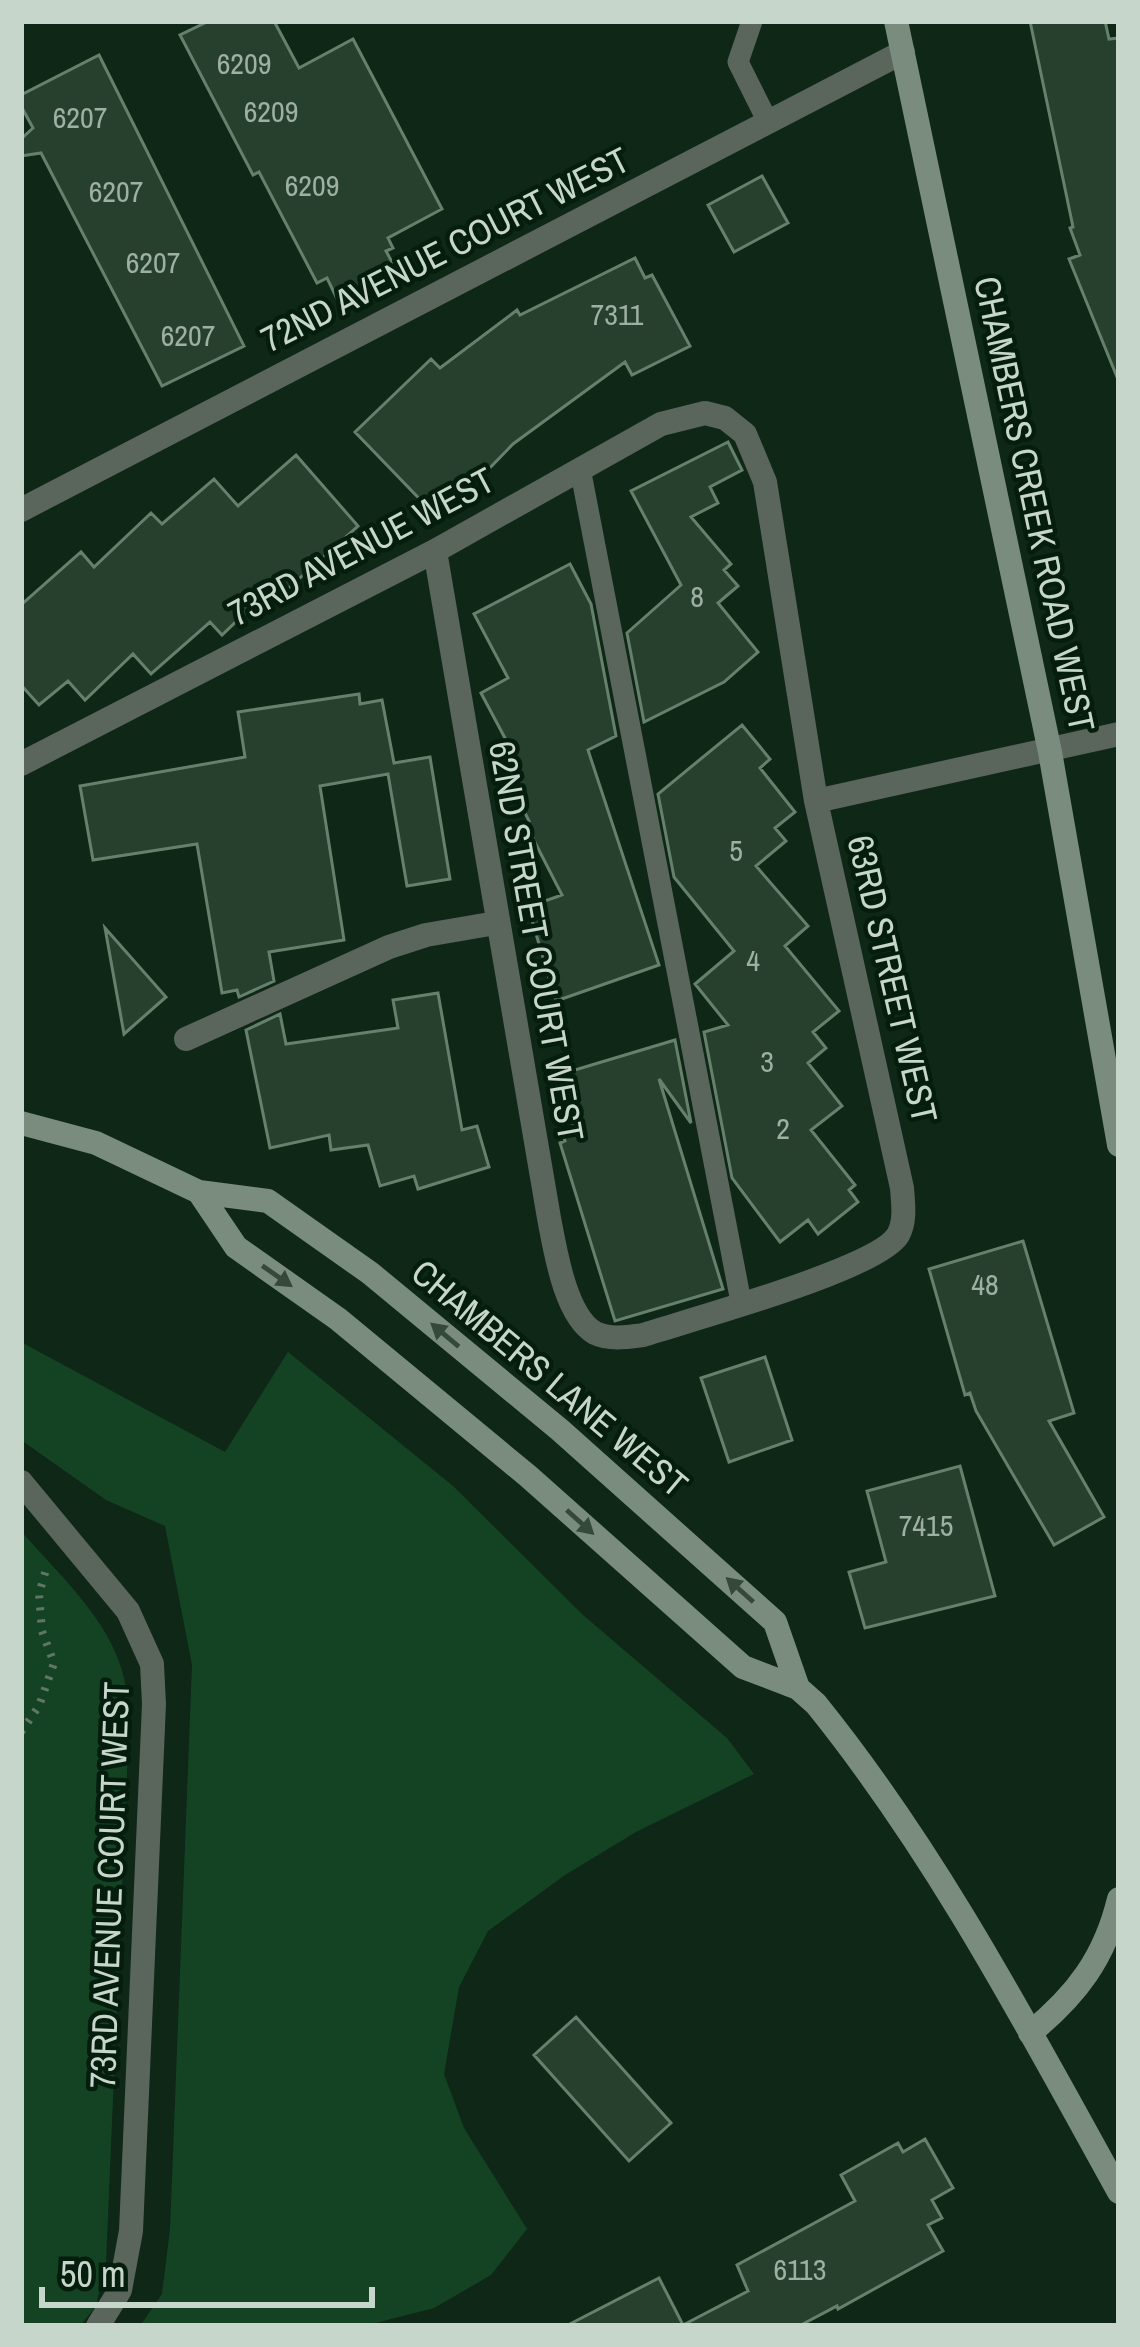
<svg xmlns="http://www.w3.org/2000/svg" width="1140" height="2347" viewBox="0 0 1140 2347" font-family="'Archivo Narrow',sans-serif">
	<style>
		.green { fill: #144324 }
		.building { fill: #27402e; stroke: #65806b; stroke-width: 3 }
		.lines { fill: none; stroke-linecap: round; stroke-linejoin: round }
		.path { stroke: #627668; stroke-width: 8; stroke-dasharray: 3 9; stroke-linecap: butt }
		.lane { stroke: #5a655c; stroke-width: 21 }
		.street { stroke: #5a655c; stroke-width: 24 }
		.secondary { stroke: #7a8c7e; stroke-width: 24 }
		.oneway { fill: #34493a }
		.labels { text-anchor: middle; stroke-width: 9; stroke-linejoin: round; paint-order: stroke }
		.number-label { font-size: 30px; fill: #9fb0a3 }
		.street-label { font-size: 36px; fill: #c7d6ca; stroke: #051d0d }
	</style>
	<rect width="100%" height="100%" fill="#0e2716"/>
	<path class="green" d="M21 1342 225 1452 288 1352 453 1486 583 1615 727 1738 754 1774 636 1832 565 1875 488 1931 459 1987 444 2074 464 2128 527 2229 491 2275 434 2308 368 2325 140 2326 162 2294 170 2229 192 1665 165 1526 106 1500 21 1440Z
		M21 1531C59 1575 110 1619 124 1678 127 1693 128 1710 129 1726L106 2262 96 2306 80 2326H21Z"/>
	<path class="building" d="M209 21H274L299 68 353 39 442 209 388 238 393 248 386 251 398 273 339 303 327 278 317 283 259 172 253 175 180 35Z
		M1030 21H1105L1109 39 1119 38V382L1069 259 1080 255 1070 228 1073 227Z
		M99 55 244 346 162 386 41 153 21 156V139L33 128 21 106V95Z
		M762 176 788 223 734 252 708 205Z
		M635 258 645 278 652 275 690 346 632 375 625 362 513 444 481 477 477 474 435 515 355 432 431 359 440 368 517 310 520 315Z
		M728 442 742 470 710 487 718 503 691 517 731 564 724 570 738 586 718 603 758 652 724 682 644 722 627 633 681 585 631 491Z
		M296 455 358 526 282 594 274 585 222 635 210 622 151 674 133 654 85 700 68 681 39 705 21 685V605L81 552 94 567 151 513 162 524 214 479 238 506Z
		M570 564 591 604 616 736 588 750 659 965 556 1001 528 907 562 895 525 823 529 821 500 762 514 755 481 693 508 678 474 614Z
		M359 694 360 704 382 700 394 763 430 757 450 879 407 886 388 774 320 786 344 940 269 952 274 981 239 997 237 990 222 993 197 844 93 860 80 786 245 757 238 712Z
		M742 725 770 759 760 768 795 812 775 828 786 841 756 866 808 926 785 946 839 1011 813 1032 826 1048 808 1063 842 1106 811 1130 855 1185 849 1190 858 1202 818 1234 808 1220 780 1242 732 1178 704 1032 728 1025 695 984 734 951 674 877 658 794Z
		M105 928 166 997 124 1034Z
		M438 993 462 1130 477 1126 489 1167 418 1189 414 1176 380 1186 368 1145 331 1150 329 1135 270 1148 246 1030 280 1014 286 1044 398 1028 393 1000Z
		M675 1040 691 1123 659 1079 723 1289 615 1321 560 1143 565 1141 561 1130 574 1127 558 1075Z
		M1023 1241 1074 1413 1049 1421 1104 1517 1054 1545 976 1411 970 1393 965 1395 929 1269Z
		M765 1357 792 1440 729 1462 701 1378Z
		M960 1466 995 1596 865 1628 849 1572 886 1562 867 1491Z
		M576 2017 671 2123 629 2161 534 2055Z
		M925 2139 953 2188 932 2200 942 2218 928 2225 943 2251 838 2309 837 2306 799 2326H566L659 2278 683 2325 748 2291 737 2265 855 2201 841 2175 898 2143 903 2152Z"/>
	<g class="lines">
		<path class="path" d="M21 1732 39 1706 54 1663 42 1631 39 1594 47 1566"/>
		<path class="lane" d="M752 21 738 62 768 122
			M580 468 741 1302"/>
		<path class="street" d="M21 510 903 52
			M21 764 435 551 661 424 705 413 725 418 745 434 765 482 816 801 902 1188C903 1203 906 1221 898 1235 878 1269 689 1320 643 1335 628 1337 609 1340 595 1333 565 1316 555 1249 549 1218L435 551
			M816 801 1119 734
			M186 1039 389 947 426 935 496 923
			M21 1482 128 1611 152 1664 154 1704 131 2231 120 2290 98 2326"/>
		<path class="secondary" d="M896 21 1050 752 1119 1145
			M21 1123 96 1143 199 1192 268 1201 370 1273 560 1430 775 1622 798 1688
			M199 1192 236 1247 338 1319 528 1476 743 1667 798 1688 816 1704C937 1854 1026 2024 1119 2192
			M1030 2033C1077 1995 1105 1957 1119 1899"/>
	</g>
	<defs><path id="oneway-solid" d="M-6-.8H1V-3.2L6.5 0L1 3.2V.8H-6Z" transform="scale(3)"/></defs>
	<g class="oneway">
		<use href="#oneway-solid" transform="translate(277 1276) rotate(35)"/>
		<use href="#oneway-solid" transform="translate(445 1335) rotate(-140)"/>
		<use href="#oneway-solid" transform="translate(580 1522) rotate(42)"/>
		<use href="#oneway-solid" transform="translate(740 1590) rotate(-138)"/>
	</g>
	<g class="labels">
		<g class="number-label">
			<text x="244" y="74">6209</text>
			<text x="271" y="122">6209</text>
			<text x="80" y="128">6207</text>
			<text x="312" y="196">6209</text>
			<text x="116" y="202">6207</text>
			<text x="153" y="273">6207</text>
			<text x="617" y="325">7311</text>
			<text x="188" y="346">6207</text>
			<text x="697" y="607">8</text>
			<text x="736" y="861">5</text>
			<text x="753" y="971">4</text>
			<text x="767" y="1072">3</text>
			<text x="783" y="1139">2</text>
			<text x="985" y="1295">48</text>
			<text x="926" y="1536">7415</text>
			<text x="800" y="2280">6113</text>
		</g>
		<g class="street-label">
			<text transform="translate(445 249) rotate(-27)" y="13">72ND AVENUE COURT WEST</text>
			<text transform="translate(1035 504) rotate(78)" y="13">CHAMBERS CREEK ROAD WEST</text>
			<text transform="translate(361 546) rotate(-28)" y="13">73RD AVENUE WEST</text>
			<text transform="translate(537 941) rotate(80)" y="13">62ND STREET COURT WEST</text>
			<text transform="translate(893 979) rotate(77)" y="13">63RD STREET WEST</text>
			<text transform="translate(550 1378) rotate(40)" y="13">CHAMBERS LANE WEST</text>
			<text transform="translate(109 1885) rotate(-88)" y="13">73RD AVENUE COURT WEST</text>
		</g>
	</g>
	<rect width="1140" height="2347" fill="none" stroke="#c7d6ca" stroke-width="48"/>
	<path d="M42 2287v18h330v-18" fill="none" stroke="#c7d6ca" stroke-width="6"/>
	<text x="60" y="2287" font-size="36" fill="#c7d6ca" stroke="#051d0d" stroke-width="9" paint-order="stroke">50 m</text>
</svg>
